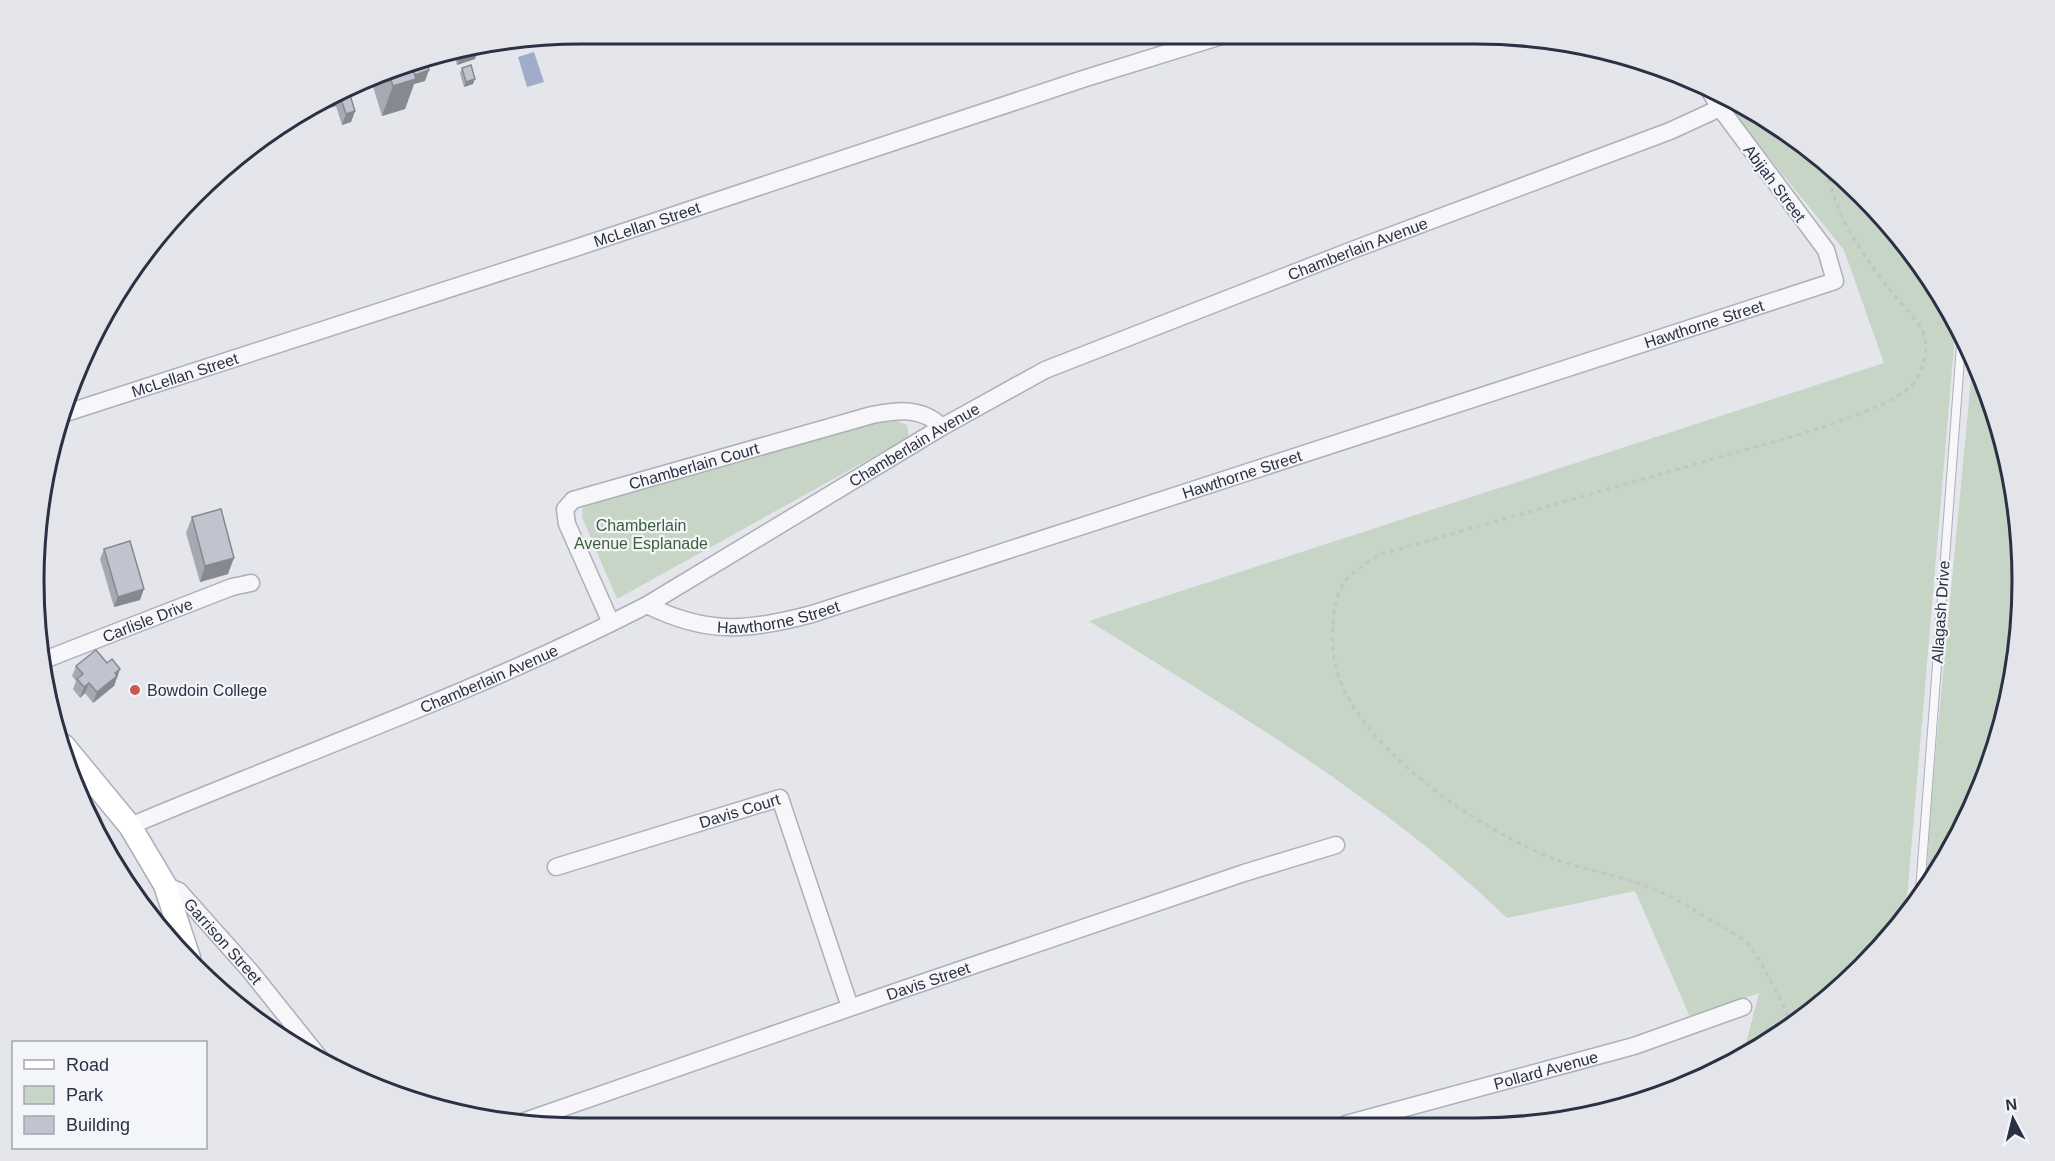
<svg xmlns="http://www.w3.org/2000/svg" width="2055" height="1161" viewBox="0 0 2055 1161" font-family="Arial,sans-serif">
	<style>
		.green { fill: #c6d5c6 }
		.water { fill: #a1acca }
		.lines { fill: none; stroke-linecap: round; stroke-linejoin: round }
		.lane-casing { stroke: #adafba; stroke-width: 10 }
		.street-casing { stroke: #adafba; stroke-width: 19 }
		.secondary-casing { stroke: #adafba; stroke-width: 25 }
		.path { stroke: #c2c3cb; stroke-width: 3; stroke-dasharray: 4.5 4.5; stroke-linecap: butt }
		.lane { stroke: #f7f7fa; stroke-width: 8 }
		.street { stroke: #f7f7fa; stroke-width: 16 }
		.secondary { stroke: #fff; stroke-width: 22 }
		.wall { fill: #a6a9b1 }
		.shaded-wall { fill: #878990 }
		.building { fill: #c1c4ce; stroke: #878990; stroke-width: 1.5 }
		.poi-dot { fill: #cb574f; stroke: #f4f5f9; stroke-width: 2 }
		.labels { text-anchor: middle; stroke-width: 4.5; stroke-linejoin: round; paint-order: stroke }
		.street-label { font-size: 16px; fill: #2c3044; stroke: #f4f5f9 }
		.park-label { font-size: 16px; fill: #3a5f3b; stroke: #f4f5f9 }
		.poi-label { font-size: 16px; fill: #2c3044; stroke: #f4f5f9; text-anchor: start }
		.rim { fill: none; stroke: #2c3044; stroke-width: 3 }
	</style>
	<rect width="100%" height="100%" fill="#e4e6ec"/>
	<path class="green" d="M1729 98 1749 107 1836 169 1909 247 1956 323 1906 910 1862 967 1778 1036 1748 1051 1745 1047 1759 993 1690 1017 1635 891 1507 918C1383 798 1234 712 1089 621L1884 363 1844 250 1728 107Z
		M1973 358 2003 439 2021 545 2017 652 1993 757 1948 855 1926 884 1932 791Z
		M896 421 907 425 909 437 617 599 582 517 583 506 587 503 869 422Z"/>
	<path class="water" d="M534 52 544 82 527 87 518 57Z"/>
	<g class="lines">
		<g class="lane-casing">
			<path id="lane" d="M1920 891 1962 332"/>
		</g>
		<g class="street-casing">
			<g id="street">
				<path id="s1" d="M63 414 563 252 1086 78 1228 34"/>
				<path id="s2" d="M647 605C707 635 749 631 812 614L1835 281 1826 250 1720 108 1708 88"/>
				<path id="s3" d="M611 623 567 524 565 509 573 500 872 415C898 410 922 407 942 427"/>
				<path id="s4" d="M44 660 232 587 251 583"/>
				<path id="s5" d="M130 826C303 753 480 691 647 605L942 427 1045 370 1355 249 1670 131 1720 108"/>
				<path id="s6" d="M556 867 780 798 850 1007"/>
				<path id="s7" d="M165 885 179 891 251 972 323 1062"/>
				<path id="s8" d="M522 1122 901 990 1244 873 1336 845"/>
				<path id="s9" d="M1346 1124 1634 1046 1743 1007"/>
			</g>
		</g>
		<g class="secondary-casing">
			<path id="secondary" d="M64 746 130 826 165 885 189 958"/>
		</g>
		<path class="path" d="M1791 1025C1786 1009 1757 952 1746 942 1738 935 1727 930 1719 925 1693 909 1664 891 1634 882 1610 874 1584 869 1560 861 1484 834 1338 738 1333 650 1332 629 1332 593 1349 577 1357 569 1369 562 1378 555L1818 429C1842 420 1892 404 1910 387 1923 375 1930 348 1923 332 1917 319 1903 306 1894 295 1863 256 1832 213 1826 162"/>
		<use href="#lane" class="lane"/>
		<use href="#street" class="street"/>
		<use href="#secondary" class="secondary"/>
	</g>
	<path class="wall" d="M475 50V59L457 65 454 54Z
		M425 59V81L414 84 405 109 382 116 371 80 405 62Z
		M462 68 473 84 464 87 460 73Z
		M352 90 350 95 355 111 351 122 342 125 336 106 316 112 315 110Z
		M192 517 228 574 200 582 186 533Z
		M104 549 140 600 114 607 100 559Z
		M107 663 120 669 114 686 93 703 85 693 80 698 73 689 76 681 72 676 76 666Z"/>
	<path class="shaded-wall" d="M477 54 475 59 457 65 459 60Z
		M429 70 425 81 414 84 405 109 382 116 393 86 413 80 415 75Z
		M475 79 473 84 464 87 466 82Z
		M339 97 336 106 316 112 317 109Z
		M355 111 351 122 342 125 346 114Z
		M234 558 228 574 200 582 205 566Z
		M144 589 140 600 114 607 118 597Z
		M120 669 114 686 93 703 97 692Z
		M89 683 85 693 80 698 84 687Z
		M101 819 98 828 95 822Z"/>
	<path class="building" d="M475 50 477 54 459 60 457 53Z
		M425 59 429 70 415 75 410 61Z
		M410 61 416 79 393 86 388 71 405 62Z
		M471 65 475 79 466 82 462 68Z
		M349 92 355 111 346 114 340 96Z
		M221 509 234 558 205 566 192 517Z
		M130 541 144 589 118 597 104 549Z
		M96 650 107 663 112 659 120 669 115 673 117 676 97 692 89 683 84 687 77 679 83 674 76 666Z
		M92 802 101 819 95 822 85 806Z"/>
	<circle class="poi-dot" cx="135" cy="690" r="6"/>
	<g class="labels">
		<g class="street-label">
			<text transform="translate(1775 183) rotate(53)" y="6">Abijah Street</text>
			<text dy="6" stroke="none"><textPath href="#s1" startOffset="614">McLellan Street</textPath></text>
			<text dy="6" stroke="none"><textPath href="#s5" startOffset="1360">Chamberlain Avenue</textPath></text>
			<text dy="6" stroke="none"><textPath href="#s2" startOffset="1108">Hawthorne Street</textPath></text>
			<text dy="6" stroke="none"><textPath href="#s1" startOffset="128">McLellan Street</textPath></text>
			<text dy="6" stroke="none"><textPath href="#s5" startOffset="874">Chamberlain Avenue</textPath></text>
			<text dy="6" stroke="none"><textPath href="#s3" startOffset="261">Chamberlain Court</textPath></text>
			<text dy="6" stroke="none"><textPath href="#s2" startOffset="622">Hawthorne Street</textPath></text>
			<text transform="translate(1940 612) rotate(-86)" y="6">Allagash Drive</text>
			<text dy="6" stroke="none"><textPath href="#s2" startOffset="136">Hawthorne Street</textPath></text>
			<text dy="6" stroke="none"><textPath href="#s4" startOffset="111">Carlisle Drive</textPath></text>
			<text dy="6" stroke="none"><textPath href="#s5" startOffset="388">Chamberlain Avenue</textPath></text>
			<text dy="6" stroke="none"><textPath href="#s6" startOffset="192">Davis Court</textPath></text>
			<text dy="6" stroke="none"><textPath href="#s7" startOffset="82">Garrison Street</textPath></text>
			<text dy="6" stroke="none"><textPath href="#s8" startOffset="430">Davis Street</textPath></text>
			<text dy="6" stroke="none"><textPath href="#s9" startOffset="207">Pollard Avenue</textPath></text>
		</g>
		<g class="park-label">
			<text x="641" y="531">Chamberlain<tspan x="641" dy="18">Avenue Esplanade</tspan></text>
		</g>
		<g class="poi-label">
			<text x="147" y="696">Bowdoin College</text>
		</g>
	</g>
	<path d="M0 0H2055V1161H0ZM581 44H1475A537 537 0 0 1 2012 581V581A537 537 0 0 1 1475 1118H581A537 537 0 0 1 44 581V581A537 537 0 0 1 581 44Z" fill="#e4e5eb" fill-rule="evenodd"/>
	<path class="rim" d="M581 44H1475A537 537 0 0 1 2012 581V581A537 537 0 0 1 1475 1118H581A537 537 0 0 1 44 581V581A537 537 0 0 1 581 44Z"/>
	<rect x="12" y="1041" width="195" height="108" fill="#f4f5f9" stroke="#a4a6b1" stroke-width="1.5"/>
	<rect x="24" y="1060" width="30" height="9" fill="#ffffff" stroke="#a4a6b1" stroke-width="1.5"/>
	<text x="66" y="1071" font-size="18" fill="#2c3044">Road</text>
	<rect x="24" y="1086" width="30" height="18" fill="#c6d5c6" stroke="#a4a6b1" stroke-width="1.5"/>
	<text x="66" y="1101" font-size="18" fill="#2c3044">Park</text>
	<rect x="24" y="1116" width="30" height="18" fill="#c1c4ce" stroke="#a4a6b1" stroke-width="1.5"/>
	<text x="66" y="1131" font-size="18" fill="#2c3044">Building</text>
	<g transform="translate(2013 1119) rotate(353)" stroke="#f4f5f9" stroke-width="4.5" paint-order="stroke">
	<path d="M0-4.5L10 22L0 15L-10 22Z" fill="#2c3044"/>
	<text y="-9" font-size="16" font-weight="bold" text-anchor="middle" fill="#2c3044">N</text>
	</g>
</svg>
